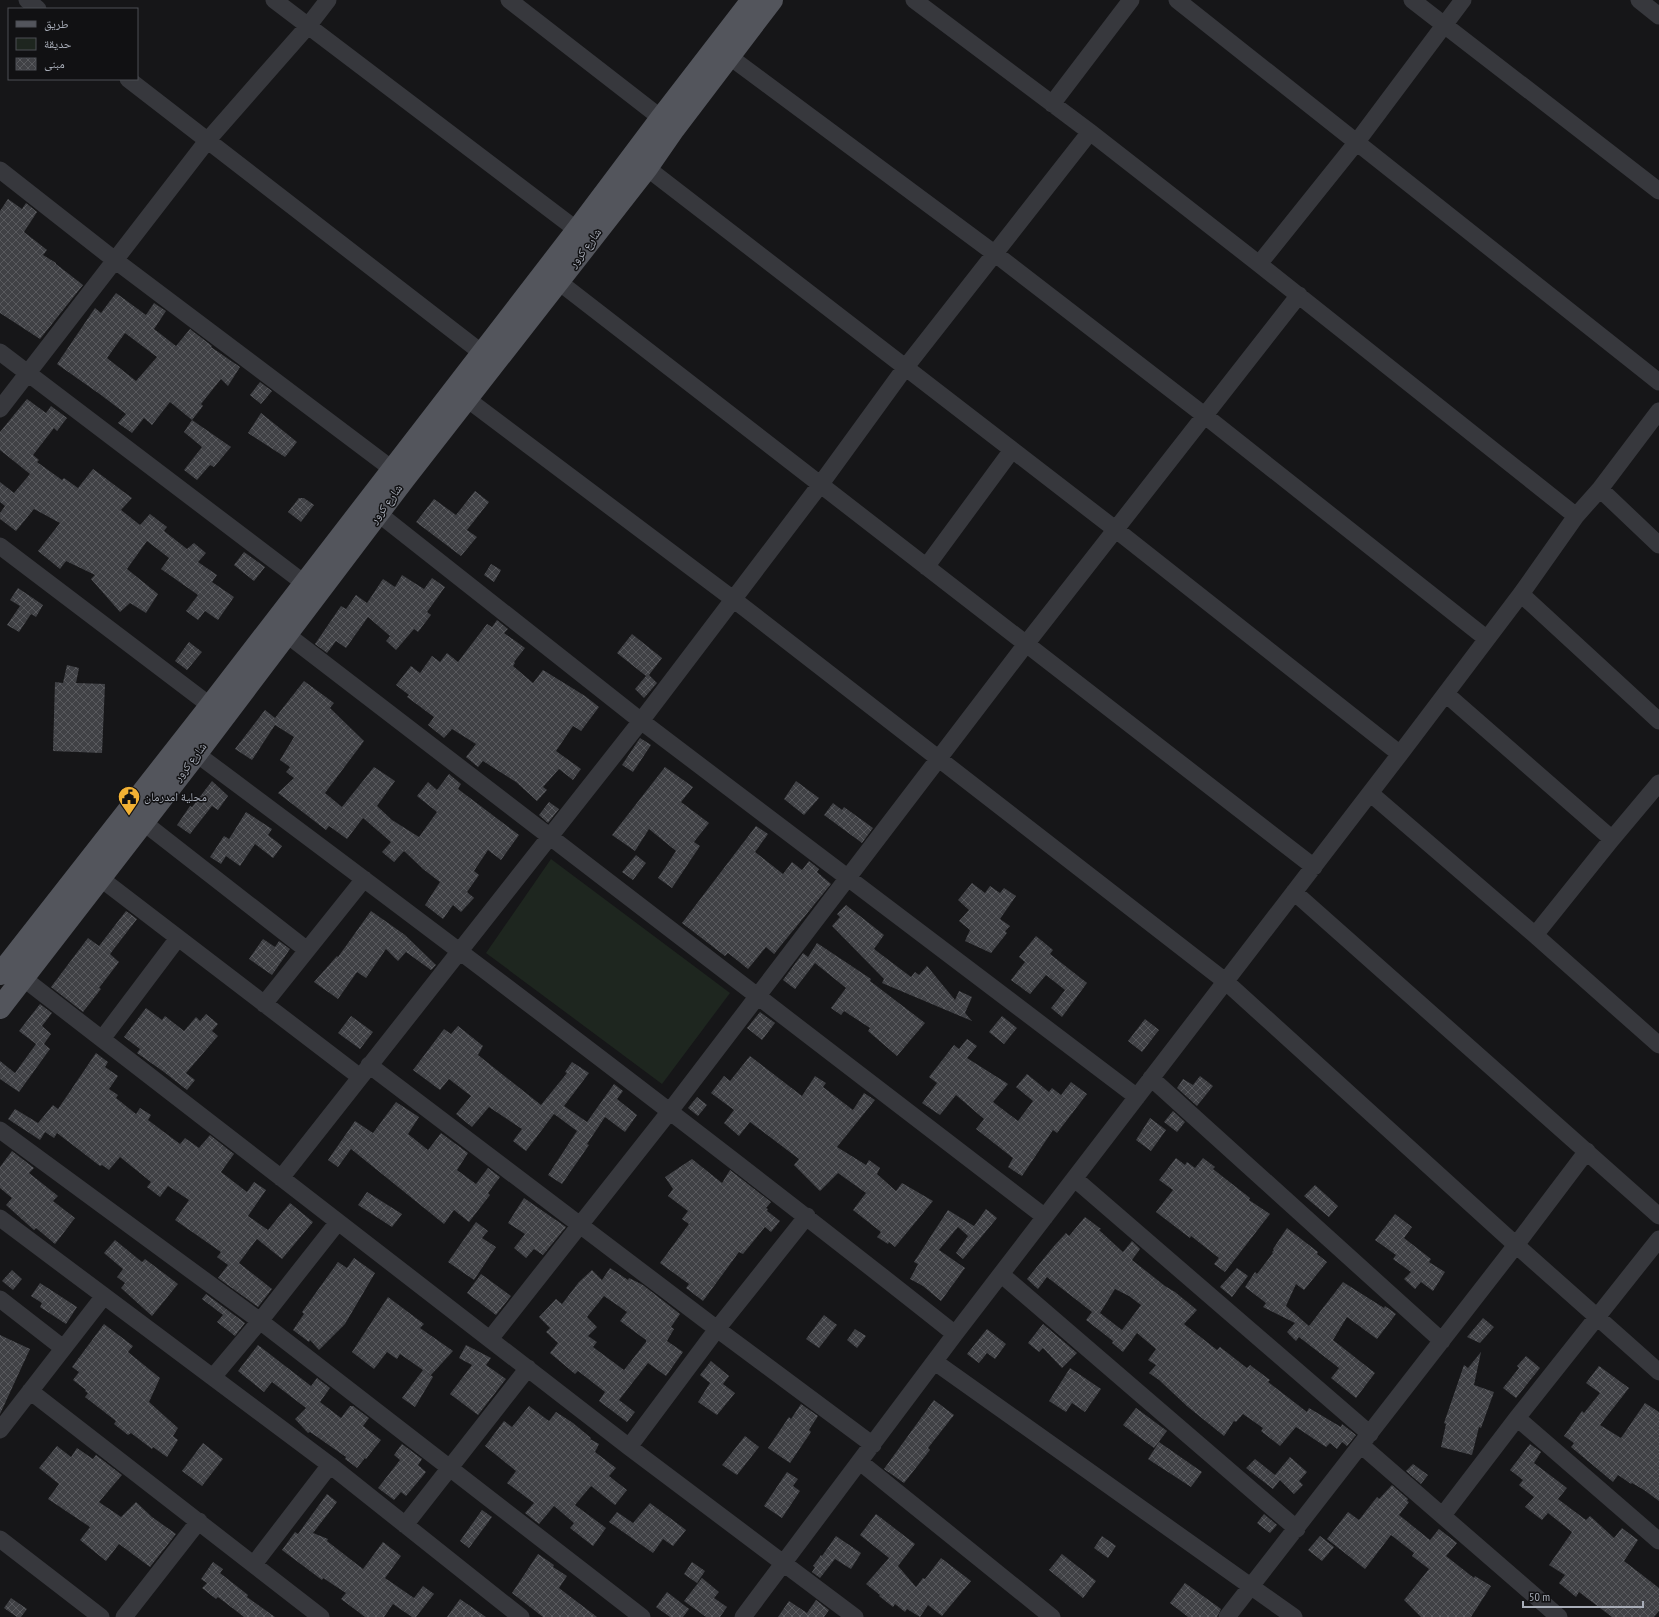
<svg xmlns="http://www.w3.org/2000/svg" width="1659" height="1617" viewBox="0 0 1659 1617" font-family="'PT Sans Narrow','Noto Naskh Arabic',sans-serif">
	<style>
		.park { fill: #1e261f }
		.building { fill: url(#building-cross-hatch); fill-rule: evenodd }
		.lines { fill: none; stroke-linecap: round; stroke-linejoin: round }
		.minor { stroke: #37383d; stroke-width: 17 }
		.major { stroke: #53555c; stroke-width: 22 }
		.labels { text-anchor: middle; stroke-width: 3; stroke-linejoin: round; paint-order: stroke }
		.street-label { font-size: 12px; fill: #a8adb8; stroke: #111113 }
		.poi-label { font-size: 12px; fill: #a8adb8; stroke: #111113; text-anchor: start }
	</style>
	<defs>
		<pattern id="building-cross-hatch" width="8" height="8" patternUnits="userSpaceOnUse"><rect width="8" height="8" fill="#404145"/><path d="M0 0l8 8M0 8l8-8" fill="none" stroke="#595a5e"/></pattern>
	</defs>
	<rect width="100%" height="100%" fill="#161618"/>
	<path class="park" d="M551 859 730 993 662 1084 486 953Z"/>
	<path class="building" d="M8 199 22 209 26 203 37 212 24 232 47 250 43 255 56 263V264L83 285 40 339 0 313V211Z
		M116 293 146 315 154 303 166 311 154 329 176 346 190 329 212 346 211 347 240 367 228 386 221 379 201 404 203 406 192 420 170 402 152 425 144 418 132 433 118 423 126 414 101 395 57 364 95 308 101 313ZM125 333 157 357 136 381 107 358Z
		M260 382 272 391 261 404 250 395Z
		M27 399 46 413 51 406 67 418 57 431 54 428 33 455 39 460 37 462 62 480 64 478 78 488 93 469 132 498 121 510 140 525 150 514 167 527 164 531 187 549 194 543 206 553 198 562 217 575 212 582 234 597 218 620 205 611 198 620 186 611 198 595 161 569 169 558 147 541 127 569 158 594 146 613 130 603 120 612 91 579 95 575 66 561 60 569 38 551 60 523 34 509 16 531 0 519V513L5 506 0 502V482L14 493 30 474 0 450V432Z
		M261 413 297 442 285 457 248 433Z
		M192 420 231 447 214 467 210 465 197 480 184 470 202 447 184 432Z
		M475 491 489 502 467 530 477 537 461 556 416 522 434 499 456 515Z
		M299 498H304L314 505 301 522 288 512Z
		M244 552 265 567 254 581 234 565Z
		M491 564 501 570 494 582 484 575Z
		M402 575 424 589 432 578 445 587 427 612 431 615 418 632 414 629 396 650 386 641 390 636 368 617 346 648 336 641 327 653 315 644 341 606 346 609 356 595 367 603 383 579 395 587Z
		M18 588 43 605 36 617 31 614 19 632 7 625 20 606 10 600Z
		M497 620 508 629 504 633 525 648 514 662 515 663 513 666 533 683 543 670 585 696 599 707 581 731 573 726 556 751 581 769 573 780 559 769 543 787 547 790 537 801 516 782 483 761 478 767 466 757 476 744 452 729 444 738 428 725 434 717 407 697 409 695 396 685 411 666 420 673 432 656 440 662 447 653 458 662 487 624 492 627Z
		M632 634 662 658 649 675 657 683 644 698 635 689 646 676 617 653Z
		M189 642 202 652 187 670 175 661Z
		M67 665 79 668 76 683 105 684 102 753 53 751 55 682 63 683Z
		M304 681 334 703 330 708 364 741 325 793 342 807 374 767 395 781 377 806 392 820 419 837 437 812 417 796 428 782 437 790 449 774 461 784 458 789 519 835 501 860 488 850 474 871 479 875 467 892 474 898 461 912 453 905 443 919 425 905 440 882 423 869 404 851 394 862 382 852 391 842 363 818 347 839 329 826 326 830 278 793 294 778 286 772 290 767 280 760 294 737 275 725 252 760 235 749 265 710 275 718Z
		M640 738 651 745 633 772 622 765Z
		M665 767 693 787 681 802 709 823 694 842 700 846 672 888 658 878 676 851 649 829 635 851 612 835Z
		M212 781 228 796 218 810 212 806 190 834 177 825 190 806 192 807Z
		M796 781 819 798 804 815 784 799Z
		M549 802 559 809 548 823 539 815Z
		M833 803 842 810 844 807 873 828 862 843 824 815Z
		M246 812 272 829 268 835 282 846 273 858 255 844 240 866 226 856 221 864 210 857 224 836 229 839Z
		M756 826 768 834 755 852 783 874 792 862 802 870 809 861 819 869 817 872 831 884 774 954 766 947 748 969 728 953 725 956 682 923Z
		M636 855 646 863 633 880 622 872Z
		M972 883 985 893 990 886 1000 893 1004 888 1016 896 1000 919 1010 926 1005 931 1007 933 991 953 965 941 970 930 959 921 969 910 958 900Z
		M846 905 884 935 874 949 911 977 915 972 919 975 927 966 955 1000 959 991 972 997 965 1013 972 1021 882 983 884 979 832 926 840 917 837 914Z
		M126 911 137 919 110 954 119 962 99 988 101 989 83 1012 51 987 88 938 99 946Z
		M371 911 405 935 436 965 431 970 406 952 398 961 386 949 366 978 357 972 338 999 314 982 337 956 338 957Z
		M1036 936 1053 950 1050 954 1087 983 1062 1017 1051 1008 1065 990 1046 975 1030 994 1011 980 1025 962 1019 957Z
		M263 939 275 947 279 941 290 949 272 975 249 959Z
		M817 943 871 979 870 981 925 1023 897 1056 868 1031 870 1028 844 1011 841 1015 831 1008 846 988 815 963 795 989 783 980 803 953 808 957Z
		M40 1004 52 1013 42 1026 51 1034 44 1044 50 1049 19 1092 0 1079V1061L15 1073 36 1044 19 1031Z
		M146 1008 162 1020 165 1016 184 1031 196 1017 200 1021 206 1014 218 1024 212 1031 218 1036 186 1073 195 1080 187 1090 164 1072 137 1053 140 1049 124 1037Z
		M760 1012 775 1023 762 1040 747 1028Z
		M351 1016 373 1032 360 1049 338 1033Z
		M1002 1016 1017 1028 1004 1044 989 1032Z
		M1145 1019 1159 1030 1142 1052 1128 1041Z
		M458 1026 483 1046 478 1055 541 1105 567 1073 565 1072 572 1062 589 1073 564 1106 587 1122 614 1084 623 1091 617 1099 637 1115 625 1132 605 1117 587 1144 589 1145 562 1184 548 1175 577 1131 554 1114 526 1151 513 1141 522 1129 489 1107 472 1127 456 1114 471 1096 449 1079 440 1090 413 1070 444 1029 451 1034Z
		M967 1039 977 1046 967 1058 1008 1084 993 1102 1018 1121 1033 1101 1016 1087 1027 1074 1049 1092 1052 1088 1061 1095 1071 1082 1087 1094 1057 1133 1053 1130 1022 1176 1008 1167 1013 1158 976 1129 984 1119 956 1095 940 1115 922 1103 937 1083 929 1077 954 1045 959 1049Z
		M96 1053 108 1062 105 1067 118 1076 109 1089 118 1095 116 1098 136 1114 140 1108 151 1115 148 1120 180 1144 185 1138 199 1148 210 1135 234 1154 221 1172 247 1192 254 1182 266 1190 248 1216 268 1230 290 1203 313 1222 282 1259 257 1239 239 1263 272 1289 258 1307 218 1278 228 1265 217 1257 221 1252 175 1220 189 1200 168 1186 160 1197 147 1187 151 1182 120 1157 109 1170 102 1165 100 1166 57 1133 54 1138 45 1132 40 1140 8 1119 15 1109 38 1123 53 1105 58 1109Z
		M750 1056 802 1096 815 1076 826 1083 823 1087 853 1110 864 1093 875 1100 837 1147 866 1165 869 1160 880 1168 877 1174 896 1191 902 1183 933 1201 895 1247 889 1242 888 1244 877 1237 881 1232 853 1210 866 1193 838 1173 820 1191 794 1165 799 1159 750 1122 739 1136 724 1123 734 1110 711 1093 724 1076 730 1081Z
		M1200 1076 1213 1086 1197 1106 1177 1088 1183 1079 1193 1085Z
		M697 1097 707 1105 698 1116 688 1108Z
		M396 1102 419 1117 408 1134 428 1150 441 1133 468 1153 457 1170 476 1184 488 1168 500 1177 488 1193 490 1195 469 1222 454 1210 444 1224 351 1149 338 1167 328 1160 355 1121 373 1133Z
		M1173 1111 1185 1122 1177 1132 1164 1122Z
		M1150 1118 1166 1130 1151 1151 1136 1140Z
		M12 1151 34 1168 29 1173 58 1196 53 1201 75 1218 55 1244 36 1228 34 1230 6 1205 12 1198 0 1188V1167Z
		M1176 1158 1185 1165 1187 1162 1195 1168 1203 1158 1215 1167 1213 1169 1250 1198 1249 1200 1270 1214 1225 1272 1214 1264 1219 1258 1191 1236 1190 1238 1156 1212 1173 1190 1159 1180Z
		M692 1159 722 1183 730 1170 771 1202 766 1208 768 1209 767 1211 780 1221 771 1232 765 1227 743 1254 739 1252 703 1301 686 1288 689 1284 660 1263 689 1224 682 1219 688 1211 668 1196 673 1189 665 1177Z
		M1315 1185 1338 1206 1329 1217 1304 1196Z
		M367 1192 402 1214 392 1227 358 1205Z
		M524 1198 566 1227 543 1255 534 1249 526 1258 514 1248 525 1234 508 1223Z
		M986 1209 997 1218 963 1259 956 1253 968 1236 958 1227 939 1250 965 1268 941 1301 923 1286 910 1279 918 1264 914 1262 948 1210 974 1226Z
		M1395 1214 1412 1227 1404 1238 1431 1259 1429 1262 1445 1272 1433 1291 1421 1282 1415 1289 1404 1279 1411 1272 1393 1259 1396 1255 1375 1240Z
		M1085 1217 1101 1229 1099 1230 1123 1252 1132 1241 1140 1249 1132 1260 1165 1286 1175 1292 1197 1310 1184 1324 1217 1350 1220 1347 1247 1368 1250 1365 1270 1380 1268 1382 1307 1412 1309 1408 1341 1427 1342 1424 1356 1435 1347 1446 1342 1442 1337 1449 1330 1443 1326 1447 1296 1427 1280 1446 1261 1431 1263 1428 1243 1414 1236 1422 1234 1421 1224 1436 1188 1407 1159 1380 1149 1373 1156 1365 1148 1360 1156 1349 1137 1333 1123 1352 1112 1343 1113 1341 1086 1320 1092 1312 1047 1277 1038 1289 1027 1279 1054 1246 1066 1233 1069 1236ZM1115 1289 1129 1296 1141 1305 1122 1330 1100 1313Z
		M476 1222 488 1231 482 1238 496 1247 474 1280 448 1262Z
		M1287 1228 1318 1252 1317 1254 1327 1262 1304 1290 1296 1284 1286 1306 1309 1326 1343 1282 1384 1308 1385 1306 1396 1314 1377 1339 1347 1317 1333 1340 1375 1373 1356 1398 1331 1378 1339 1368 1299 1337 1296 1341 1287 1332 1295 1323 1263 1307 1266 1303 1245 1287 1255 1272 1257 1274 1273 1253 1272 1252 1274 1250 1273 1249Z
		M115 1240 142 1262 145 1259 178 1284 152 1316 121 1288 125 1283 117 1277 123 1269 104 1253Z
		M354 1258 375 1273 345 1324 319 1350 310 1340 309 1342 293 1330 304 1314 302 1312 338 1262 347 1268Z
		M610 1268 628 1280 629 1278 643 1285 680 1314 671 1327 674 1329 667 1341 683 1352 666 1376 648 1363 619 1400 635 1412 627 1422 599 1401 605 1392 578 1371 575 1374 550 1353 558 1343 546 1332 550 1328 539 1317 556 1299 562 1304 579 1282 592 1270 602 1280ZM604 1296 627 1312 620 1321 646 1340V1342L624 1370 593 1347 597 1342 588 1336 597 1327 587 1317Z
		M1237 1268 1248 1276 1232 1297 1220 1287Z
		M12 1270 22 1279 13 1290 2 1281Z
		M481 1274 511 1296 496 1315 467 1293Z
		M40 1283 77 1307 66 1324 40 1307 42 1303 31 1296Z
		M206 1294 245 1323 235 1336 217 1322 223 1315 202 1299Z
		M388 1297 424 1324 420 1328 453 1351 431 1375 424 1370 433 1377 415 1407 402 1398 423 1370 400 1354 397 1359 387 1352 374 1369 352 1352Z
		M824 1315 837 1325 819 1348 806 1339Z
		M1483 1318 1494 1327 1480 1343 1467 1337Z
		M104 1324 133 1346 128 1352 160 1378 149 1402 178 1428 173 1436 178 1440 167 1457 153 1447 152 1449 131 1433 128 1435 114 1424 116 1421 85 1397 88 1393 85 1391 86 1390 73 1380 79 1372 72 1367Z
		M1043 1324 1077 1353 1062 1368 1043 1348 1039 1352 1028 1343Z
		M855 1329 866 1336 857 1348 847 1340Z
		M987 1329 1006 1344 995 1359 987 1353 979 1363 967 1354Z
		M0 1335 30 1349 0 1414Z
		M258 1345 311 1386 317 1378 330 1388 320 1402 341 1418 350 1406H353L369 1418 363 1426 381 1440 366 1459 365 1458 357 1468 345 1459 346 1457 310 1432 308 1433 295 1419 306 1408 272 1382 264 1392 238 1371Z
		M466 1345 491 1358 486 1365 506 1379 478 1415 450 1394 472 1365 459 1358Z
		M1481 1352 1474 1385 1494 1392 1481 1428 1479 1427 1472 1455 1441 1447 1446 1424 1444 1423 1464 1365 1468 1368Z
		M1526 1356 1540 1368 1516 1398 1503 1388 1519 1368 1517 1366Z
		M711 1361 729 1376 723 1384 735 1393 717 1415 698 1402 710 1383 700 1375Z
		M1599 1366 1629 1388 1600 1425 1621 1438 1645 1403 1659 1412V1501L1644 1490 1632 1483 1631 1484 1618 1475 1613 1482 1571 1447 1574 1443 1564 1436 1582 1411 1584 1413 1600 1393 1586 1383Z
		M1070 1368 1101 1389 1085 1412 1072 1403 1066 1412 1049 1401Z
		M934 1400 954 1415 928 1448 930 1450 904 1483 884 1469Z
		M801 1404 818 1416 809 1430 811 1432 790 1463 768 1448 789 1417 791 1419Z
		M529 1406 549 1421 556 1412 573 1423 591 1438 590 1439 599 1444 595 1452 616 1468 609 1476 627 1490 615 1505 591 1486 575 1505 606 1528 593 1546 570 1528 574 1523 554 1506 539 1524 525 1513 534 1503 507 1483 516 1471 485 1446 504 1421 512 1427Z
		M1136 1408 1167 1431 1154 1448 1123 1425Z
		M745 1436 759 1447 737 1475 722 1465Z
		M1159 1442 1202 1472 1191 1487 1148 1459Z
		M203 1443 223 1459 202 1486 182 1471Z
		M402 1444 422 1459 418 1465 426 1472 406 1496 401 1492 394 1500 378 1488 400 1460 394 1455Z
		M1530 1444 1541 1452 1534 1463 1567 1488 1558 1499 1586 1520 1590 1516 1614 1538 1622 1528 1638 1540 1624 1561 1659 1588V1611L1654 1617H1612L1579 1592 1576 1597 1559 1583 1565 1575 1549 1565 1572 1532 1548 1513 1542 1520 1525 1507 1534 1497 1519 1485 1523 1480 1510 1470Z
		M57 1446 71 1457 77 1448 93 1459 96 1455 122 1475 99 1502 121 1517 136 1502 152 1517 176 1534 150 1567 119 1544 106 1561 80 1540 90 1527 48 1499 59 1484 39 1468Z
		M1290 1457 1307 1472 1299 1481 1303 1485 1294 1494 1280 1480 1273 1489 1246 1468 1255 1459 1275 1475Z
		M1413 1464 1428 1475 1421 1484 1406 1471Z
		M787 1472 798 1479 793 1486 800 1491 782 1518 764 1506Z
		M1392 1485 1408 1499 1407 1501 1409 1502 1399 1515 1430 1540 1439 1529 1457 1543 1446 1556 1474 1578 1475 1576 1491 1586 1471 1617H1421L1404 1600 1429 1569 1412 1556 1414 1553 1391 1535 1365 1569 1327 1539 1348 1512 1359 1520 1377 1497 1379 1499Z
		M327 1494 337 1502 313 1533 328 1539 327 1541 363 1569 383 1542 401 1556 385 1578 414 1598 423 1586 434 1594 416 1617H412L393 1604 384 1617H365L341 1599 346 1593 323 1578 322 1580 282 1550 295 1532 298 1534Z
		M650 1503 686 1530 673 1546 663 1539 653 1553 609 1522 617 1512 633 1523Z
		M482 1510 492 1517 469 1548 460 1541Z
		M876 1514 915 1544 898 1566 916 1587 923 1578 925 1579 941 1558 971 1581 942 1616 928 1605 920 1617 907 1609 905 1612 895 1604 893 1607 879 1596 880 1595 866 1584 889 1558 860 1535Z
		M1264 1514 1277 1525 1270 1533 1257 1523Z
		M836 1536 861 1553 851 1569 835 1559 820 1578 812 1572 815 1567 813 1566 821 1555 822 1556Z
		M1102 1536 1116 1546 1108 1558 1094 1548Z
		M1320 1536 1334 1547 1322 1561 1308 1550Z
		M538 1554 554 1565 553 1567 567 1576 559 1588 597 1617H543L512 1593Z
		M1062 1554 1096 1581 1083 1598 1049 1570Z
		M213 1562 223 1569 220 1573 248 1595 247 1597 275 1617H244L218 1597 216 1599 202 1588 207 1583 201 1579Z
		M692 1562 705 1571 697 1583 684 1574Z
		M702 1578 719 1592 714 1598 727 1607 720 1617H706L684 1601Z
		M1185 1583 1221 1609 1217 1617H1188L1170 1603Z
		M667 1592 689 1609 683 1617H670L656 1607Z
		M11 1598 27 1609 21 1617H17L4 1608Z
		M460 1599 486 1617H447Z
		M816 1600 829 1610 824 1617H778L789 1601 807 1613Z"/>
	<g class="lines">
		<path class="minor" d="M27 0 38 9
			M274 0 577 230
			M509 0 661 118
			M914 0 1090 132 1259 264 1576 516
			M1177 0 1659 382
			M1412 0 1659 191
			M1639 0 1659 16
			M730 57 994 253 1204 415 1487 639
			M128 79 482 353
			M1052 104 1131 0
			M647 168 1115 529 1400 754
			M0 170 116 261 392 469
			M1259 264 1356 143 1463 0
			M559 282 1314 867
			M0 352 304 583
			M467 399 733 599 1225 981 1516 1245 1659 1372
			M0 409 207 141 308 26 328 0
			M1600 489 1659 545
			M379 514 641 721 1137 1097
			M0 546 220 713
			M926 567 1012 450
			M1521 594 1659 721
			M277 627 1045 1217
			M1446 694 1612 839
			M186 746C445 939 702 1133 955 1334
			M1370 793 1535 935 1659 1045
			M143 822 307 950
			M100 878 360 1077
			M1294 892 1659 1216
			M1535 935 1612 839 1659 783
			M23 978 629 1447 855 1617
			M264 1004 364 879
			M102 1039 178 938
			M369 1065 717 1329 873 1445
			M1151 1078 1442 1341
			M0 1130 260 1321 642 1617
			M281 1178 641 721 820 485 905 368 1090 132
			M1075 1179 1370 1434
			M0 1218 330 1465 521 1617
			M1002 1275 1297 1529
			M0 1299 63 1348
			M490 1339 670 1111 1026 644 1299 295
			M935 1362 1294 1617
			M213 1377 260 1321 338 1222
			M30 1391 321 1617
			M1517 1418 1659 1541
			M0 1430 104 1296
			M1361 1445 1559 1617
			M629 1447 717 1329 807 1216
			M860 1462 1052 1617
			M1443 1515 1517 1418 1659 1239
			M405 1525 528 1368
			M0 1539 101 1617
			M254 1564 330 1465
			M124 1617 199 1521
			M743 1617 955 1334 1400 754 1521 594 1576 516 1600 489 1659 411
			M1227 1617 1516 1245 1587 1151"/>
		<path class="major" d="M0 974 210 706 577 230 661 118 752 0
			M0 1008 197 753 405 478 647 168 674 129 772 0"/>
	</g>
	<defs>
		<g id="civic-pin" transform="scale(1.15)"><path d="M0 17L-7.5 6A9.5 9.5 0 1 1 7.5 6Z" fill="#f2b134" stroke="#111113"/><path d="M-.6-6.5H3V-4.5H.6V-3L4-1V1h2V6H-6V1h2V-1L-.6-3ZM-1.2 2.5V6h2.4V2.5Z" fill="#111"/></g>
	</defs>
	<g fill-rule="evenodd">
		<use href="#civic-pin" x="129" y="797"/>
	</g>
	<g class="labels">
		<g class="street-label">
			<text transform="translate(585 248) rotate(-53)" y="4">شارع كرور</text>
			<text transform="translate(386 504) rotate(-53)" y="4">شارع كرور</text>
			<text transform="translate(190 762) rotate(-52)" y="4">شارع كرور</text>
		</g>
		<g class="poi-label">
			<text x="144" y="801">محلية امدرمان</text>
		</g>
	</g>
	<rect x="8" y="8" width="130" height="72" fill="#111113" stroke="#4d4f55"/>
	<rect x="16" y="21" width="20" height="6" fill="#53555c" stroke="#4d4f55"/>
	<text x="44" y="28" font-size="12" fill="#a8adb8">طريق</text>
	<rect x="16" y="38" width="20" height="12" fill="#1e261f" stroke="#4d4f55"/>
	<text x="44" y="48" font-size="12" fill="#a8adb8">حديقة</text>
	<rect x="16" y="58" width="20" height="12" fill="url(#building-cross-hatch)" stroke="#4d4f55"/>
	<text x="44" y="68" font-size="12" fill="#a8adb8">مبنى</text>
	<path d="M1523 1601v6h120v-6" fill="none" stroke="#a8adb8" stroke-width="2"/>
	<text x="1529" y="1601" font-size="12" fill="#a8adb8" stroke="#111113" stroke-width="3" paint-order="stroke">50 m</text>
</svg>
